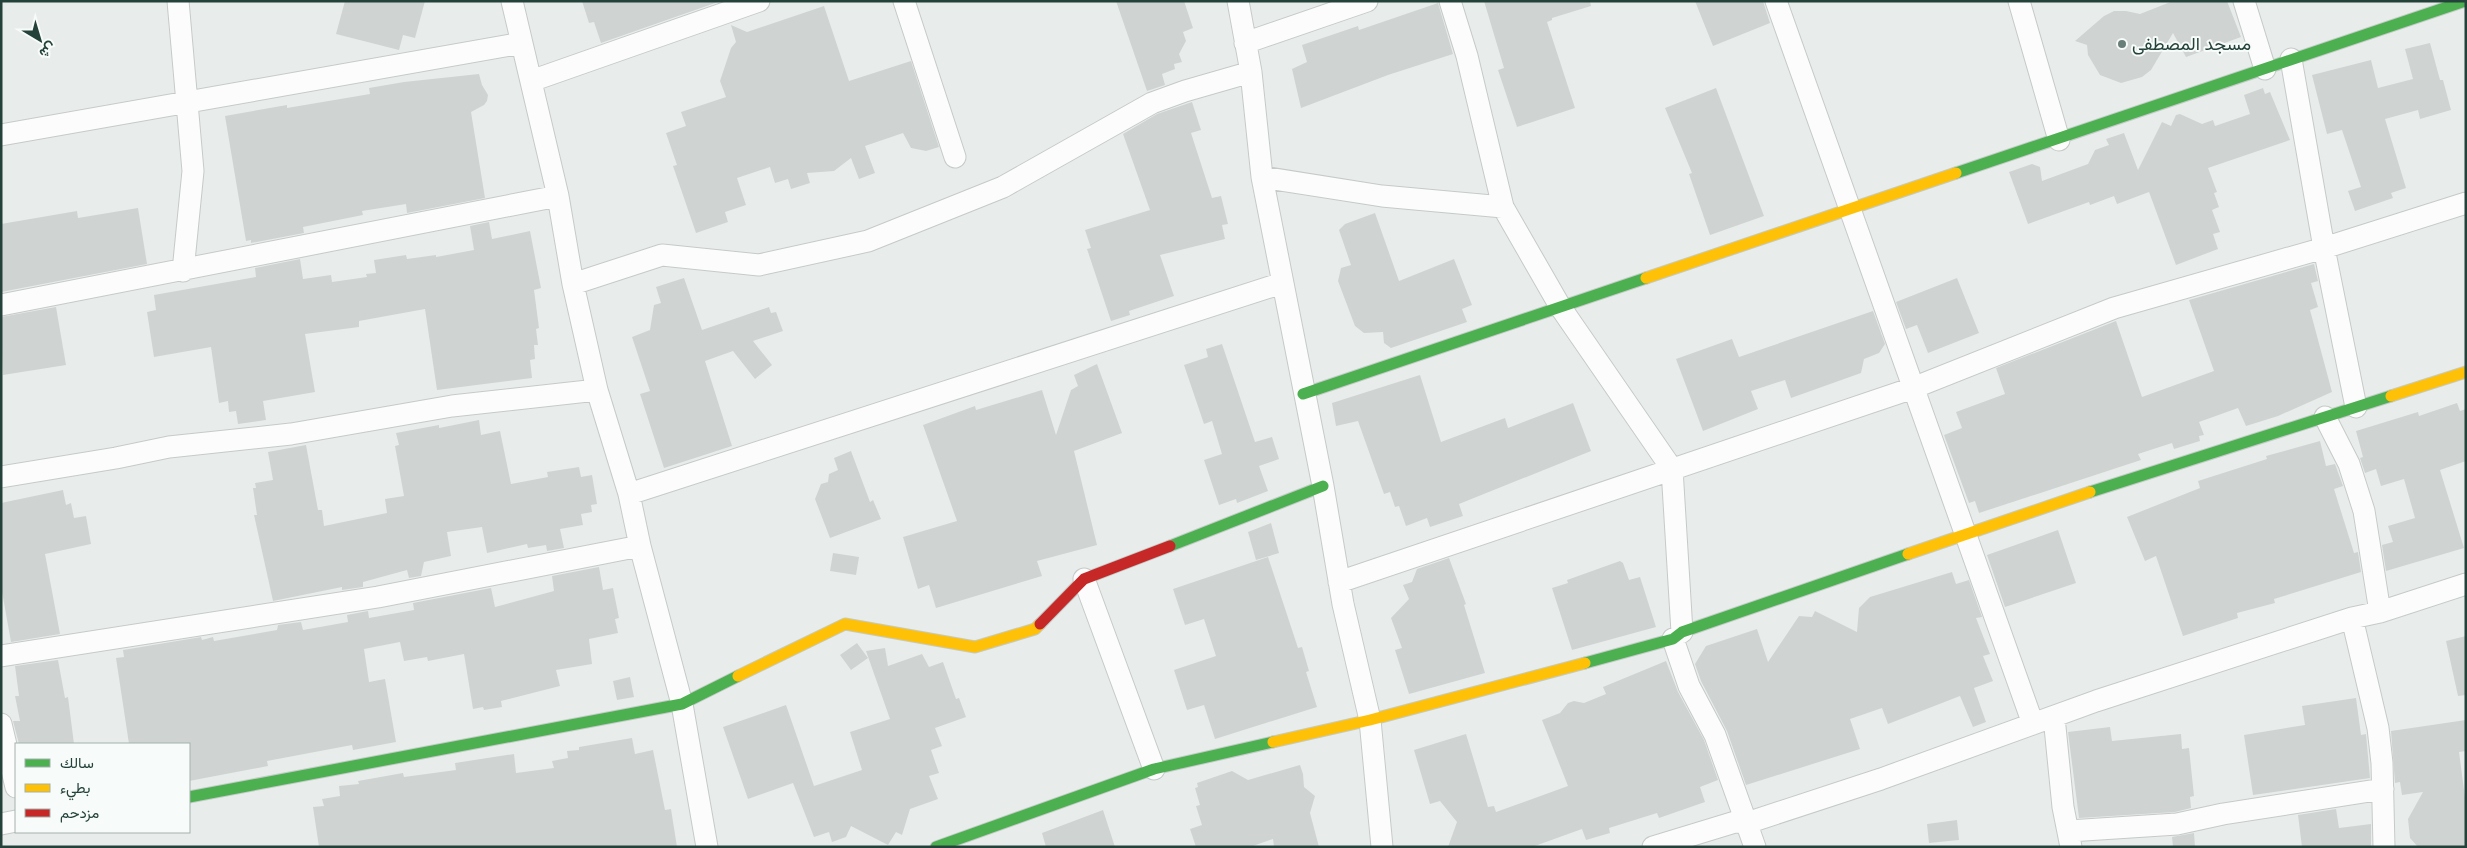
<svg xmlns="http://www.w3.org/2000/svg" width="2467" height="848" viewBox="0 0 2467 848" font-family="'Golos Text',Vazirmatn,sans-serif">
	<style>
		.building { fill: #cfd4d2 }
		.lines { fill: none; stroke-linecap: round; stroke-linejoin: round }
		.street-casing { stroke: #c5cac8; stroke-width: 23 }
		.fast-casing { stroke: #c3cbc8; stroke-width: 13 }
		.slow-casing { stroke: #c3cbc8; stroke-width: 13 }
		.jam-casing { stroke: #c3cbc8; stroke-width: 13 }
		.street { stroke: #fcfcfc; stroke-width: 21 }
		.fast { stroke: #4caf50; stroke-width: 11 }
		.slow { stroke: #ffc107; stroke-width: 11 }
		.jam { stroke: #c62828; stroke-width: 11 }
		.poi-dot { fill: #697e78; stroke: #f7fbf9; stroke-width: 2 }
		.labels { text-anchor: middle; stroke-width: 4; stroke-linejoin: round; paint-order: stroke }
		.poi-label { font-size: 18px; fill: #24423a; stroke: #f7fbf9; text-anchor: start }
	</style>
	<rect width="100%" height="100%" fill="#e8edeb"/>
	<path class="building" d="M345 1H425L415 38 403 35 399 50 336 34Z
		M582 1H721L601 43 594 22 589 23Z
		M1116 1H1184L1193 28 1183 32 1186 41 1179 54 1182 62 1174 64 1175 69 1162 74 1165 85 1147 91Z
		M1484 1H1590L1591 6 1552 18V20L1547 22 1575 108 1517 127 1498 70 1504 68Z
		M1695 1H1763L1770 23 1713 46Z
		M2173 1H2227L2241 37 2186 57 2173 33 2151 70 2142 77 2121 83 2100 75 2088 55 2087 45 2075 41 2104 16 2114 11H2126L2140 14Z
		M1438 3 1453 54 1388 75 1301 108 1292 69 1307 62 1302 45 1358 26 1359 30Z
		M824 6 849 81 911 61 939 147 926 151 911 148 903 133 865 146 875 173 859 179 851 158 834 171 807 173 810 183 791 189 788 179 775 183 770 167 737 178 746 205 725 212 728 222 696 233 673 166 677 165 666 133 686 126 681 112 726 97 720 81 731 48 736 42 731 25 747 32Z
		M2430 43 2440 80H2443L2451 110 2420 119 2418 110 2385 119 2406 188 2391 193 2393 198 2355 211 2348 191 2361 187 2342 130 2327 134 2312 75 2371 60 2378 88 2413 79 2405 49Z
		M479 74 482 85 488 95 487 101 484 105 471 112 485 198 407 213 406 204 362 211 363 215 303 227 304 233 251 243V240L246 241 225 116 287 105V108L370 94 369 88 404 82Z
		M1716 88 1764 216 1710 235 1689 174 1692 173 1665 108Z
		M2263 88 2265 94 2270 92 2290 140 2208 168 2217 192 2214 193 2219 207 2212 210 2220 232 2213 234 2218 249 2176 265 2149 192 2117 204 2114 196 2090 205 2089 202 2028 224 2009 172 2032 164 2040 167 2042 181 2088 164 2095 150 2109 145 2106 139 2124 133 2138 170 2162 122 2171 126 2176 115 2180 114 2202 124 2213 120 2215 126 2250 114 2244 95Z
		M1192 102 1201 130 1191 133 1212 198 1221 196 1228 224 1222 225 1225 239 1160 255 1174 296 1129 311 1130 315 1111 321 1087 249 1091 248 1085 230 1150 210 1123 134 1157 114Z
		M138 208 147 264 1 292V224L77 211 78 218Z
		M1375 213 1399 281 1454 259 1472 305 1462 309 1467 322 1391 348 1384 343 1383 332 1364 333 1355 326 1338 281 1341 268 1351 265 1339 230 1345 224Z
		M489 222 492 239 530 231 541 288 534 290 539 328 536 329 538 345H534L535 359 530 360 532 378 437 390 425 309 359 321V327L305 334 315 392 263 401 266 420 238 424 236 411 229 412 228 401 219 403 211 347 154 357 147 312 156 310 154 295 256 277 255 268 300 259 303 279 331 275 332 282 367 277 366 274 376 273 374 260 406 255 407 259 436 255V257L474 250 470 226Z
		M2314 264 2318 281 2311 283 2318 307 2310 310 2332 392 2278 416 2246 426 2238 408 2199 422 2204 435 2199 436 2200 441 2174 449 2172 443 2138 454 2141 460 1979 513 1975 501 1969 503 1944 435 1962 428 1956 412 2005 394 1996 368 2116 321 2142 397 2214 371 2189 300Z
		M684 278 702 330 769 307 771 313 776 312 783 331 753 341 772 365 755 379 733 351 705 361 732 446 664 468 640 394 650 391 632 337 650 330 654 305 661 303 656 287Z
		M1957 278 1979 333 1928 353 1917 325 1906 329 1896 302Z
		M56 307 66 365 3 375 1 317Z
		M1873 311 1885 344 1879 353 1864 359 1861 373 1791 398 1785 380 1751 391 1758 409 1703 431 1676 359 1732 339 1739 357Z
		M1222 344 1255 442 1272 437 1279 459 1259 466 1268 491 1237 503 1236 499 1219 505 1204 460 1222 454 1212 421 1204 424 1184 365 1208 357 1206 349Z
		M1097 364 1122 433 1074 451 1097 545 1037 561 1042 576 936 608 929 585 918 589 903 537 957 521 923 425 975 406 976 410 1042 390 1056 435 1071 390 1078 386 1074 375Z
		M1420 375 1441 442 1505 418 1508 428 1573 403 1591 451 1459 504 1463 516 1430 527 1427 518 1406 526 1399 506 1395 507 1390 492 1384 494 1358 421 1336 426 1332 403Z
		M2457 403 2460 411 2466 409V461L2440 470 2464 548 2386 571 2382 545 2393 542 2388 526 2415 518 2404 479 2381 486 2376 469 2365 473 2360 458 2363 457 2356 431 2418 412 2419 416Z
		M479 420 481 435 500 431 511 484 548 477 547 472 579 467 581 477 592 475 597 504 591 505 592 512 581 514 583 525 560 529 564 548 547 551 546 545 528 548 527 544 487 553 482 527 447 532 451 556 424 562 421 576 409 578 407 570 363 582V587L342 590V587L273 601 254 515H257L253 488H256L255 483 273 480 268 452 306 445 318 510H322L324 526 387 513 385 499 404 496 395 446 399 445 396 433 439 425V428Z
		M2320 441 2326 466 2335 464 2343 486 2334 489 2354 553 2358 552 2361 572 2274 599 2275 603 2237 613 2238 618 2183 636 2156 556 2145 561 2127 517 2200 488 2198 481 2267 459 2266 456Z
		M851 451 870 502 873 500 881 519 830 538 815 499 821 484 828 482 829 474 838 470 834 458Z
		M63 490 66 505 71 503 74 518 86 516 91 544 45 554 60 634 11 642 1 586V503Z
		M1271 523 1279 553 1256 560 1248 532Z
		M2058 530 2076 583 2005 607 1987 555Z
		M833 553 859 557 856 575 830 571Z
		M1268 557 1298 648 1302 647 1309 671 1306 672 1317 707 1215 739 1204 705 1187 710 1174 670 1216 656 1204 619 1185 625 1173 589Z
		M1449 558 1466 604 1464 605 1485 673 1409 694 1395 650 1402 648 1391 618 1409 599 1403 585 1412 582 1417 569Z
		M1620 561 1623 563 1629 580 1640 577 1656 627 1572 650 1552 588 1568 583 1567 580Z
		M599 567 603 590 613 588 619 618 615 619 618 633 589 639 592 664 556 670 560 686 501 701 502 707 484 710 483 707 473 709 464 654 428 661 427 657 404 661 400 642 364 649 369 682 385 679 396 742 353 750 352 745 267 761 268 766 189 781V744H129L116 658 124 657 123 650 201 637 202 640 213 637 214 641 277 630 278 625 301 622 303 630 348 622 347 615 368 611 369 618 414 610 413 603 491 588 495 607 554 591 552 576Z
		M1952 572 1956 584 1969 580 1982 617 1976 618 1990 654 1983 656 1993 681 1974 688 1986 722 1973 727 1960 696 1888 724 1882 708 1850 719 1860 749 1746 785 1727 731 1701 681 1695 664 1706 646 1757 629 1768 662 1799 616 1812 617 1815 611 1857 632 1859 608 1870 597Z
		M2466 636V695L2458 696 2446 641Z
		M857 643 868 658 851 670 840 655Z
		M885 648 888 666 922 654 929 667 943 662 956 699 959 698 966 717 935 728 942 746 931 750 939 773 929 776 938 799 910 809 902 835 896 832 888 845 851 826 846 837 832 842 829 832 814 837 793 783 748 799 723 727 786 705 814 786 862 770 850 732 890 719 866 651Z
		M58 660 65 698 68 697 74 744H19L13 721H20L15 696H19L15 666Z
		M1666 661 1678 692 1704 740 1718 780 1700 787 1705 802 1659 818 1657 813 1609 828 1610 833 1586 840 1582 829 1532 847H1448L1457 822 1440 801 1430 804 1414 750 1466 734 1488 807 1494 806 1496 812 1568 786 1542 720 1560 713 1568 703 1574 701 1584 703 1606 694 1603 687Z
		M630 677 634 697 617 700 613 681Z
		M2356 698 2361 735 2366 734 2370 778 2253 795 2244 735 2305 725 2302 706Z
		M2466 720V751L2459 752 2466 805V847H2418L2410 838 2408 819 2423 792 2402 795 2400 782 2395 783 2391 731Z
		M2110 727 2112 741 2181 734 2182 749 2189 748 2194 796 2190 797 2191 808 2175 812 2079 818 2068 732Z
		M632 738 635 754 653 750 665 810 671 809 677 847H319L313 807 324 806 322 799 340 796 339 786 359 784 358 781 403 773 404 777 456 770 455 763 514 754 516 773 554 768 552 761 568 758 567 751 579 750V747Z
		M1300 765 1303 774 1304 787 1315 796 1310 813 1319 847H1274L1273 839 1250 847H1196L1190 829 1202 825 1196 806 1200 805 1195 788 1198 787 1197 783 1232 771 1248 780Z
		M2336 809 2339 828 2371 824V847H2302L2298 815Z
		M1103 810 1115 847H1046L1042 833Z
		M1957 820 1959 840 1929 843 1927 824Z
		M2194 833 2195 847H2173L2172 837Z"/>
	<g class="lines">
		<g class="street-casing">
			<path id="street" d="M178 1 193 171 183 271
				M512 1 558 196 573 284 597 390 629 494 640 546 682 704 707 847
				M904 1 955 157
				M1238 1 1251 72 1262 177 1323 486 1343 604 1370 720 1382 847
				M1450 1 1467 56 1503 207 1561 308 1672 469 1682 632
				M1776 1 2033 724
				M2019 1 2059 140
				M2244 1 2265 69
				M1245 43 1367 1
				M2291 59 2324 248 2356 407
				M531 81 759 1
				M1 135 522 43
				M1262 177 1382 196 1503 207
				M573 284 662 255 759 265 868 241 1003 187 1152 103 1185 91 1251 72
				M1 305 558 196
				M2325 417 2349 464 2364 511 2380 612
				M1 477 116 458 169 447 291 434 452 406 597 390
				M629 494 1282 283
				M1084 579 1154 769
				M1339 582 1913 388 2114 308 2324 248 2466 203
				M2352 618 2378 728 2382 763 2384 847
				M1673 639 1689 686 1715 735 1755 847
				M1 656 378 597 640 546
				M2054 717 2063 807 2071 847
				M1 724 16 787
				M1 824 16 821
				M2069 831 2177 824 2223 814 2383 789
				M1653 847 1735 822 1747 823 1881 779 2096 701 2352 618 2380 612 2466 584"/>
		</g>
		<g class="fast-casing">
			<path id="fast" d="M1956 173 2465 1
				M1303 394 1646 278
				M2090 492 2391 396
				M1170 546 1323 486
				M1585 663 1673 639 1682 632 1908 554
				M189 797 682 704 738 676
				M936 847 1154 769 1273 742"/>
		</g>
		<g class="slow-casing">
			<path id="slow" d="M1646 278 1956 173
				M2391 396 2466 372
				M1908 554 2090 492
				M738 676 845 624 975 647 1035 629 1040 624
				M1273 742 1370 720 1585 663"/>
		</g>
		<g class="jam-casing">
			<path id="jam" d="M1040 624 1084 579 1170 546"/>
		</g>
		<use href="#street" class="street"/>
		<use href="#fast" class="fast"/>
		<use href="#slow" class="slow"/>
		<use href="#jam" class="jam"/>
	</g>
	<circle class="poi-dot" cx="2122" cy="44" r="5"/>
	<g class="labels">
		<g class="poi-label">
			<text x="2132" y="50">مسجد المصطفى</text>
		</g>
	</g>
	<rect width="2467" height="848" fill="none" stroke="#24423a" stroke-width="5"/>
	<rect x="15" y="743" width="175" height="90" fill="#f7fbf9" stroke="#a3b1ad"/>
	<rect x="25" y="759" width="25" height="8" fill="#4caf50" stroke="#a3b1ad"/>
	<text x="60" y="768" font-size="15" fill="#24423a">سالك</text>
	<rect x="25" y="784" width="25" height="8" fill="#ffc107" stroke="#a3b1ad"/>
	<text x="60" y="793" font-size="15" fill="#24423a">بطيء</text>
	<rect x="25" y="809" width="25" height="8" fill="#c62828" stroke="#a3b1ad"/>
	<text x="60" y="818" font-size="15" fill="#24423a">مزدحم</text>
	<g transform="translate(40 40) rotate(142)" stroke="#f7fbf9" stroke-width="4" paint-order="stroke">
	<path d="M0-4L9 19L0 12L-9 19Z" fill="#24423a"/>
	<text y="-8" font-size="14" font-weight="bold" text-anchor="middle" fill="#24423a">ش</text>
	</g>
</svg>
